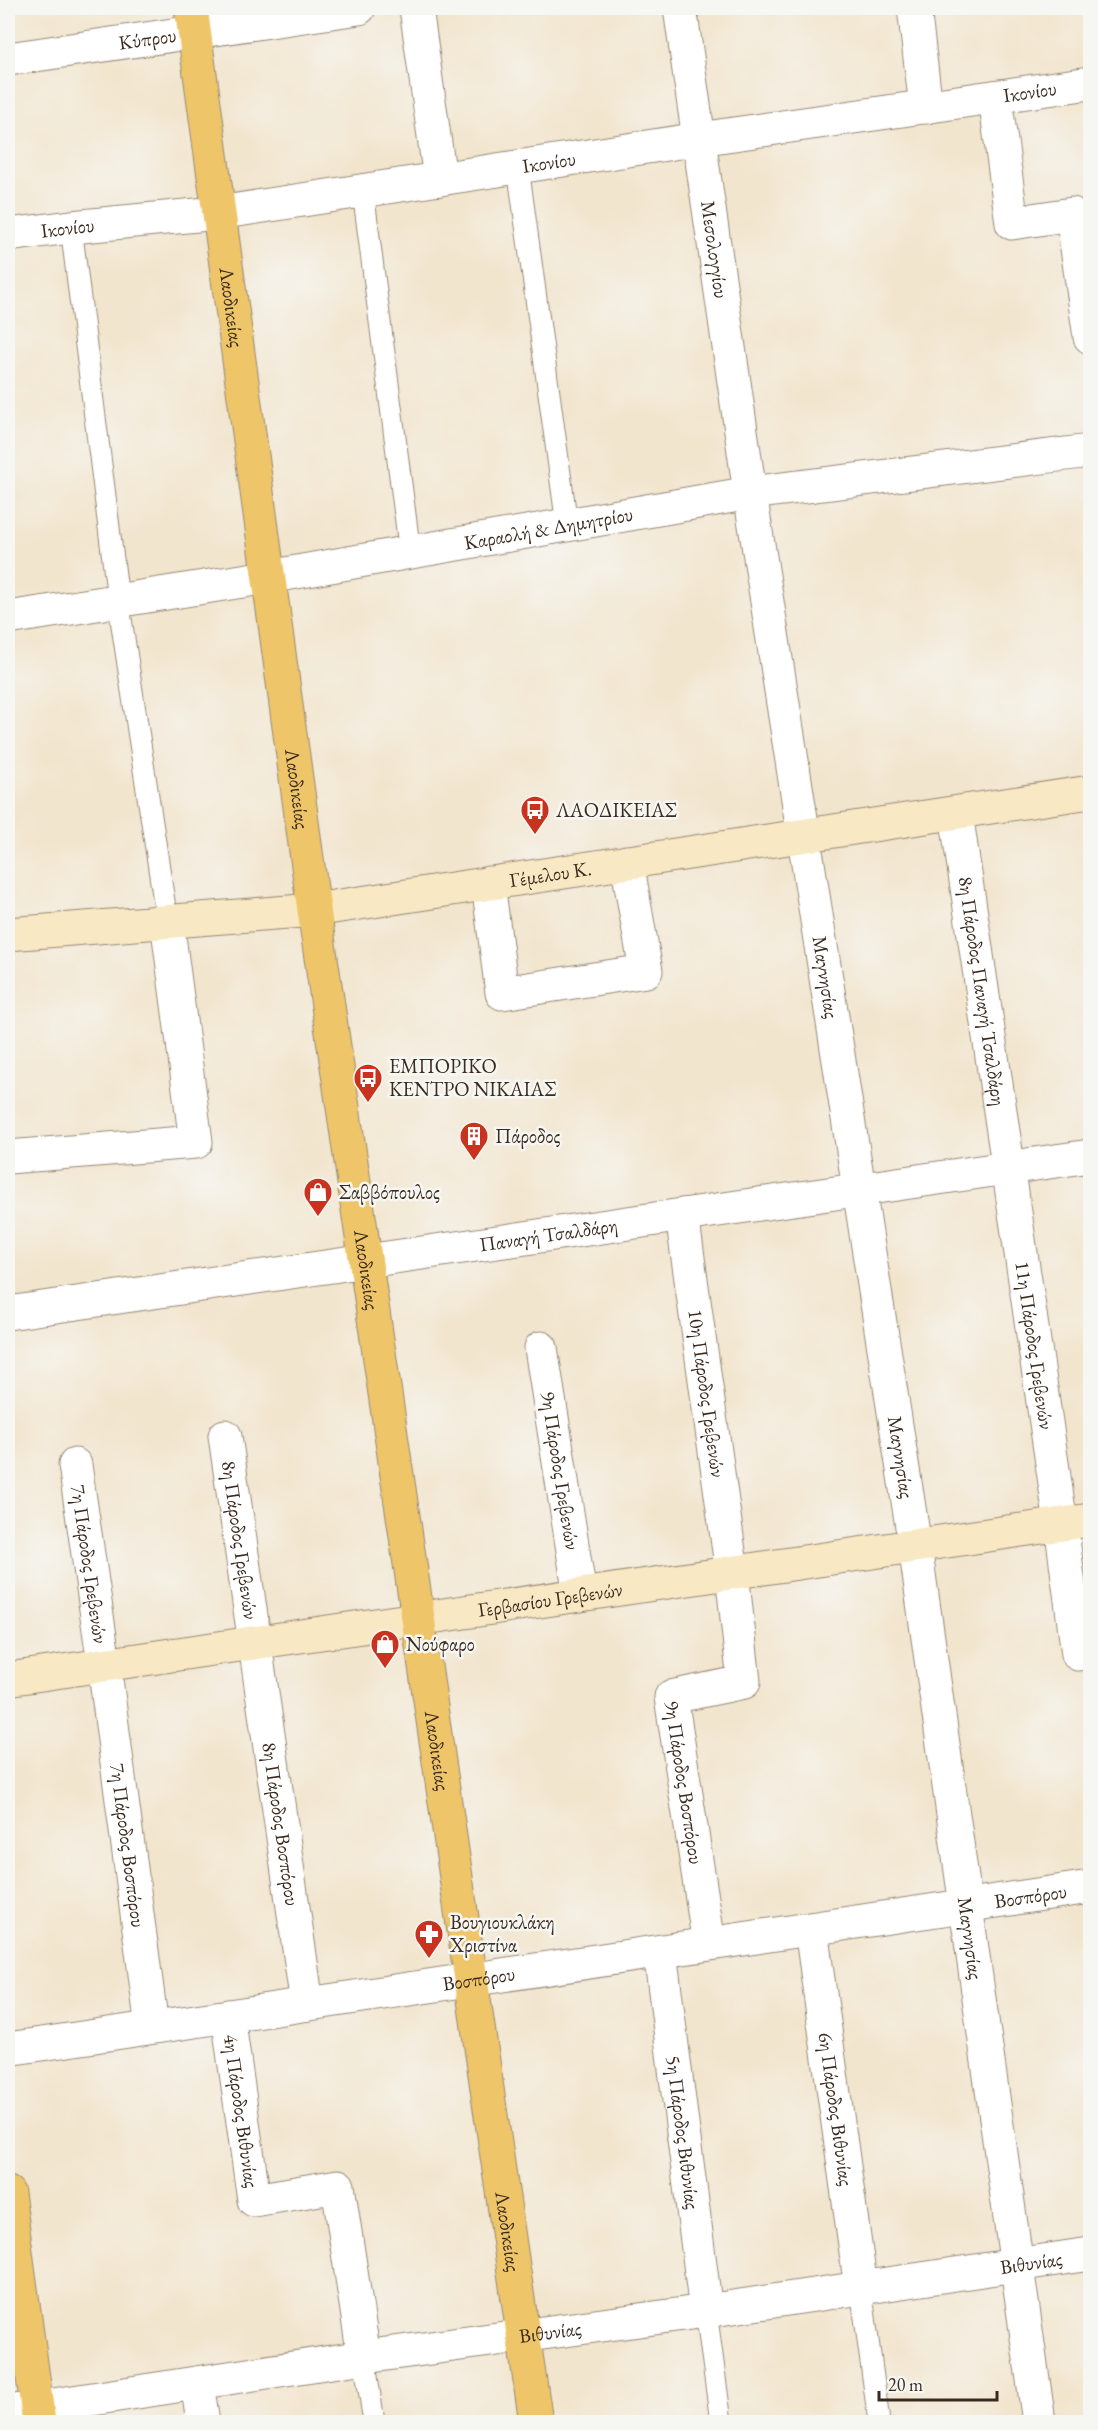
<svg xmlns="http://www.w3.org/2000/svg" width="1098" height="2430" viewBox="0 0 1098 2430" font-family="'EB Garamond',serif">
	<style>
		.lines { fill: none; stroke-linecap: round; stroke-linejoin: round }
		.lane-casing { stroke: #968876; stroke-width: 23 }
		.street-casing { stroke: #968876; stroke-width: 35 }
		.secondary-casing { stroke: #968876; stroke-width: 35 }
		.primary-casing { stroke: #968876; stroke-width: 35 }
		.lane { stroke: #fff; stroke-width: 21 }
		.street { stroke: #fff; stroke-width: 33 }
		.secondary { stroke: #f8e8c3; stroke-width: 33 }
		.primary { stroke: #eec569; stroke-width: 33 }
		.labels { text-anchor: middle; stroke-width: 5; stroke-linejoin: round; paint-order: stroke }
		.street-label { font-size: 20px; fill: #3b2a1e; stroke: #f6f6f2 }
		.poi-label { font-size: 20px; fill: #3b2a1e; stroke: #f6f6f2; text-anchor: start }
	</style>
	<rect width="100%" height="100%" fill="#f6f6f2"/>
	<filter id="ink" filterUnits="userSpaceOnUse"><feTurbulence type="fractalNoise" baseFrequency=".0167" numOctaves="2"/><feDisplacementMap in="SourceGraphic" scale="12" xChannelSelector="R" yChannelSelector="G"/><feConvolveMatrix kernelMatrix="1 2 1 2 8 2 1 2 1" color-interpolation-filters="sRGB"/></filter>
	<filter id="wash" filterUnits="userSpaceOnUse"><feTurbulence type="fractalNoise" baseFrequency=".008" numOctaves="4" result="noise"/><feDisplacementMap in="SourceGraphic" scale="24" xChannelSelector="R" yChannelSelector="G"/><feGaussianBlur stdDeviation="1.35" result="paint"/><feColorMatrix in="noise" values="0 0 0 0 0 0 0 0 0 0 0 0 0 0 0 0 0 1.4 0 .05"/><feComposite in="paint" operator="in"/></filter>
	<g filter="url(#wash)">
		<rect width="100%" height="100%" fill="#f2e5ce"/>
	</g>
	<g filter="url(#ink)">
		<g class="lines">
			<g class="lane-casing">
				<path id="lane" d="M518 167 567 525
					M363 191 410 553
					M71 227 118 599 167 921
					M861 2288 879 2422
					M706 2311 721 2422
					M364 2357 374 2422"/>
			</g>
			<g class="street-casing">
				<g id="street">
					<path d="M416 8 440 179"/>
					<path id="s1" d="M680 8 750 493 915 1546 1039 2422"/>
					<path d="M914 8 926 107"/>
					<path id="s2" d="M8 59 359 8"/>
					<path d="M995 97 1012 223 1072 214 1090 337"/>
					<path id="s3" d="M8 235 71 227 218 213 699 139 1090 83"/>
					<path id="s4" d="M8 618 268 577 750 493 1090 451"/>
					<path id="s5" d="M956 813 1061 1524 1078 1654 1090 1652"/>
					<path d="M488 883 502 993 646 971 627 862"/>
					<path d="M8 1157 196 1142 167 921"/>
					<path id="s6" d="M682 1215 732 1573 744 1682 671 1697 709 1944"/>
					<path id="s7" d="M8 1313 1090 1156"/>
					<path id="s8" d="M541 1348 580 1595"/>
					<path id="s9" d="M225 1436 307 2004"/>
					<path id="s10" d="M75 1465 104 1664 152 2027"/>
					<path id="s11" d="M811 1929 861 2288"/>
					<path id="s12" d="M660 1952 706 2311"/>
					<path id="s13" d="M228 2016 254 2200 338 2186 364 2357"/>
					<path id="s14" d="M8 2049 1090 1887"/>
					<path d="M197 2383 203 2422"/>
					<path id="s15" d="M8 2412 364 2357 706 2311 1090 2254"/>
				</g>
			</g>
			<g class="secondary-casing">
				<g id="secondary">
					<path id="s16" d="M8 934 314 910 1090 792"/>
					<path id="s17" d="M8 1679 1090 1520"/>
				</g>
			</g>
			<g class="primary-casing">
				<g id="primary">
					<path id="s18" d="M191 8 314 910 536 2422"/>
					<path d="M8 2193 39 2422"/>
				</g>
			</g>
			<use href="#lane" class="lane"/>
			<use href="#street" class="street"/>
			<use href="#secondary" class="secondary"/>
			<use href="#primary" class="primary"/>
		</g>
	</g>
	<defs>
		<g id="bus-pin" transform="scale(1.5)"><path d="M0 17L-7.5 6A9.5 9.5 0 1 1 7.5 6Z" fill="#c8321e" stroke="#f6f6f2"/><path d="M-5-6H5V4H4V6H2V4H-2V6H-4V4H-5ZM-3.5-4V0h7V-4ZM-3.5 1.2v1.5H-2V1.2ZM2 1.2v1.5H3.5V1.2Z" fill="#fff"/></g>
		<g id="building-pin" transform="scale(1.5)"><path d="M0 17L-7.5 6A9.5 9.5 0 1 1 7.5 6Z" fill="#c8321e" stroke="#f6f6f2"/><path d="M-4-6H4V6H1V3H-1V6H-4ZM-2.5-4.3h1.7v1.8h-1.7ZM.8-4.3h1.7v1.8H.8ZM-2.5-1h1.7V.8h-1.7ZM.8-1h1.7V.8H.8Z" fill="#fff"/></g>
		<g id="shop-pin" transform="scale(1.5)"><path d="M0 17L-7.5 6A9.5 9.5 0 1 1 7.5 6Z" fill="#c8321e" stroke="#f6f6f2"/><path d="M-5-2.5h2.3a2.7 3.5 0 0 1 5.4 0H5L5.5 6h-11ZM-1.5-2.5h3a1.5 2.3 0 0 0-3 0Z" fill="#fff"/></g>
		<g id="pharmacy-pin" transform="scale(1.5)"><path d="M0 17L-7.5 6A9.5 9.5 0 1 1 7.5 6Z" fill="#c8321e" stroke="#f6f6f2"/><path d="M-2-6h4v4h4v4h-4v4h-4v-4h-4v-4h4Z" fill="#fff"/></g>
	</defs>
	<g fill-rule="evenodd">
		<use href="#bus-pin" x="535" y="810"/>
		<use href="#bus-pin" x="368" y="1078"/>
		<use href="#building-pin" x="474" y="1136"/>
		<use href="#shop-pin" x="318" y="1192"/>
		<use href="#shop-pin" x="385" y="1644"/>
		<use href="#pharmacy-pin" x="429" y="1934"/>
	</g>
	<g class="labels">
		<g class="street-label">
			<text dy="7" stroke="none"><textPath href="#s2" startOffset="141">Κύπρου</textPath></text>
			<text dy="7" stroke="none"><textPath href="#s3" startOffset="1032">Ικονίου</textPath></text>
			<text dy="7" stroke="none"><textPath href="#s3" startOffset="546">Ικονίου</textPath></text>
			<text dy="7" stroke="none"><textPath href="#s3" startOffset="60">Ικονίου</textPath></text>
			<text dy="7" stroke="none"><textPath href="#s1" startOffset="244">Μεσολογγίου</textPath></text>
			<text dy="7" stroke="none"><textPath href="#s18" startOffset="302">Λαοδικείας</textPath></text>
			<text dy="7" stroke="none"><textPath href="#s4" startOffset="548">Καραολή &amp; Δημητρίου</textPath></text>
			<text dy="7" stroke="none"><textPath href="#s18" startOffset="788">Λαοδικείας</textPath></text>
			<text dy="7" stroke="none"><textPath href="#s16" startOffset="546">Γέμελου Κ.</textPath></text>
			<text dy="7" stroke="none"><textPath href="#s1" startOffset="980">Μαγνησίας</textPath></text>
			<text dy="7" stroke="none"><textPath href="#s5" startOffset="180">8η Πάροδος Παναγή Τσαλδάρη</textPath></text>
			<text dy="7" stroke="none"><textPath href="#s7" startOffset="546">Παναγή Τσαλδάρη</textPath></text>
			<text dy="7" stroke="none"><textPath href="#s18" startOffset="1274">Λαοδικείας</textPath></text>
			<text dy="7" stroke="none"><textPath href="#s5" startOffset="538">11η Πάροδος Γρεβενών</textPath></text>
			<text dy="7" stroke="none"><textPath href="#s6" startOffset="180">10η Πάροδος Γρεβενών</textPath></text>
			<text dy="7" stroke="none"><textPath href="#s1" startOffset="1466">Μαγνησίας</textPath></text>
			<text dy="7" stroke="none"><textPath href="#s8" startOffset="124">9η Πάροδος Γρεβενών</textPath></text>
			<text dy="7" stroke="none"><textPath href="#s9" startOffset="105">8η Πάροδος Γρεβενών</textPath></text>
			<text dy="7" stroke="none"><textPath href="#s10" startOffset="100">7η Πάροδος Γρεβενών</textPath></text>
			<text dy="7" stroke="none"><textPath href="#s17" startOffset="548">Γερβασίου Γρεβενών</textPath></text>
			<text dy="7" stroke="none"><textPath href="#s18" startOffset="1760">Λαοδικείας</textPath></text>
			<text dy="7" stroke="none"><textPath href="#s6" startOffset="632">9η Πάροδος Βοσπόρου</textPath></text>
			<text dy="7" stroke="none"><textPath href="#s9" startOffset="392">8η Πάροδος Βοσπόρου</textPath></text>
			<text dy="7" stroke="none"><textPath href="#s10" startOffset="384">7η Πάροδος Βοσπόρου</textPath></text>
			<text dy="7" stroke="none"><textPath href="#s14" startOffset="1034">Βοσπόρου</textPath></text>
			<text dy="7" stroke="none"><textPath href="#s1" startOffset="1952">Μαγνησίας</textPath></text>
			<text dy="7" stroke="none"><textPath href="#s14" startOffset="476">Βοσπόρου</textPath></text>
			<text dy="7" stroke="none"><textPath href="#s11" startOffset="182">6η Πάροδος Βιθυνίας</textPath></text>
			<text dy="7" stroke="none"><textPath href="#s13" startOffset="96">4η Πάροδος Βιθυνίας</textPath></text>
			<text dy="7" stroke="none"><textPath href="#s12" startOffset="182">5η Πάροδος Βιθυνίας</textPath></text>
			<text dy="7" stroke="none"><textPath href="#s18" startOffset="2246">Λαοδικείας</textPath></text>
			<text dy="7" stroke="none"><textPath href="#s15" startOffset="1034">Βιθυνίας</textPath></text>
			<text dy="7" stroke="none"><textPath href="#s15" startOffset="548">Βιθυνίας</textPath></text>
		</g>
		<g class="poi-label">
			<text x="556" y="817">ΛΑΟΔΙΚΕΙΑΣ</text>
			<text x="389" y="1073">ΕΜΠΟΡΙΚΟ<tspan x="389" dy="23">ΚΕΝΤΡΟ ΝΙΚΑΙΑΣ</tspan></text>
			<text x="495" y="1143">Πάροδος</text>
			<text x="339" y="1199">Σαββόπουλος</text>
			<text x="406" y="1651">Νούφαρο</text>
			<text x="450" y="1929">Βουγιουκλάκη<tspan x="450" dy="23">Χριστίνα</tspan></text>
		</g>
	</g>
	<rect width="1098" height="2430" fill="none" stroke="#f6f6f2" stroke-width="30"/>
	<path d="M879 2391v9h118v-9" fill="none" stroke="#3b2a1e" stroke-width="3"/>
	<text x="888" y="2391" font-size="18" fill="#3b2a1e" stroke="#f6f6f2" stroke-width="4.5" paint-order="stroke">20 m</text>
</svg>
